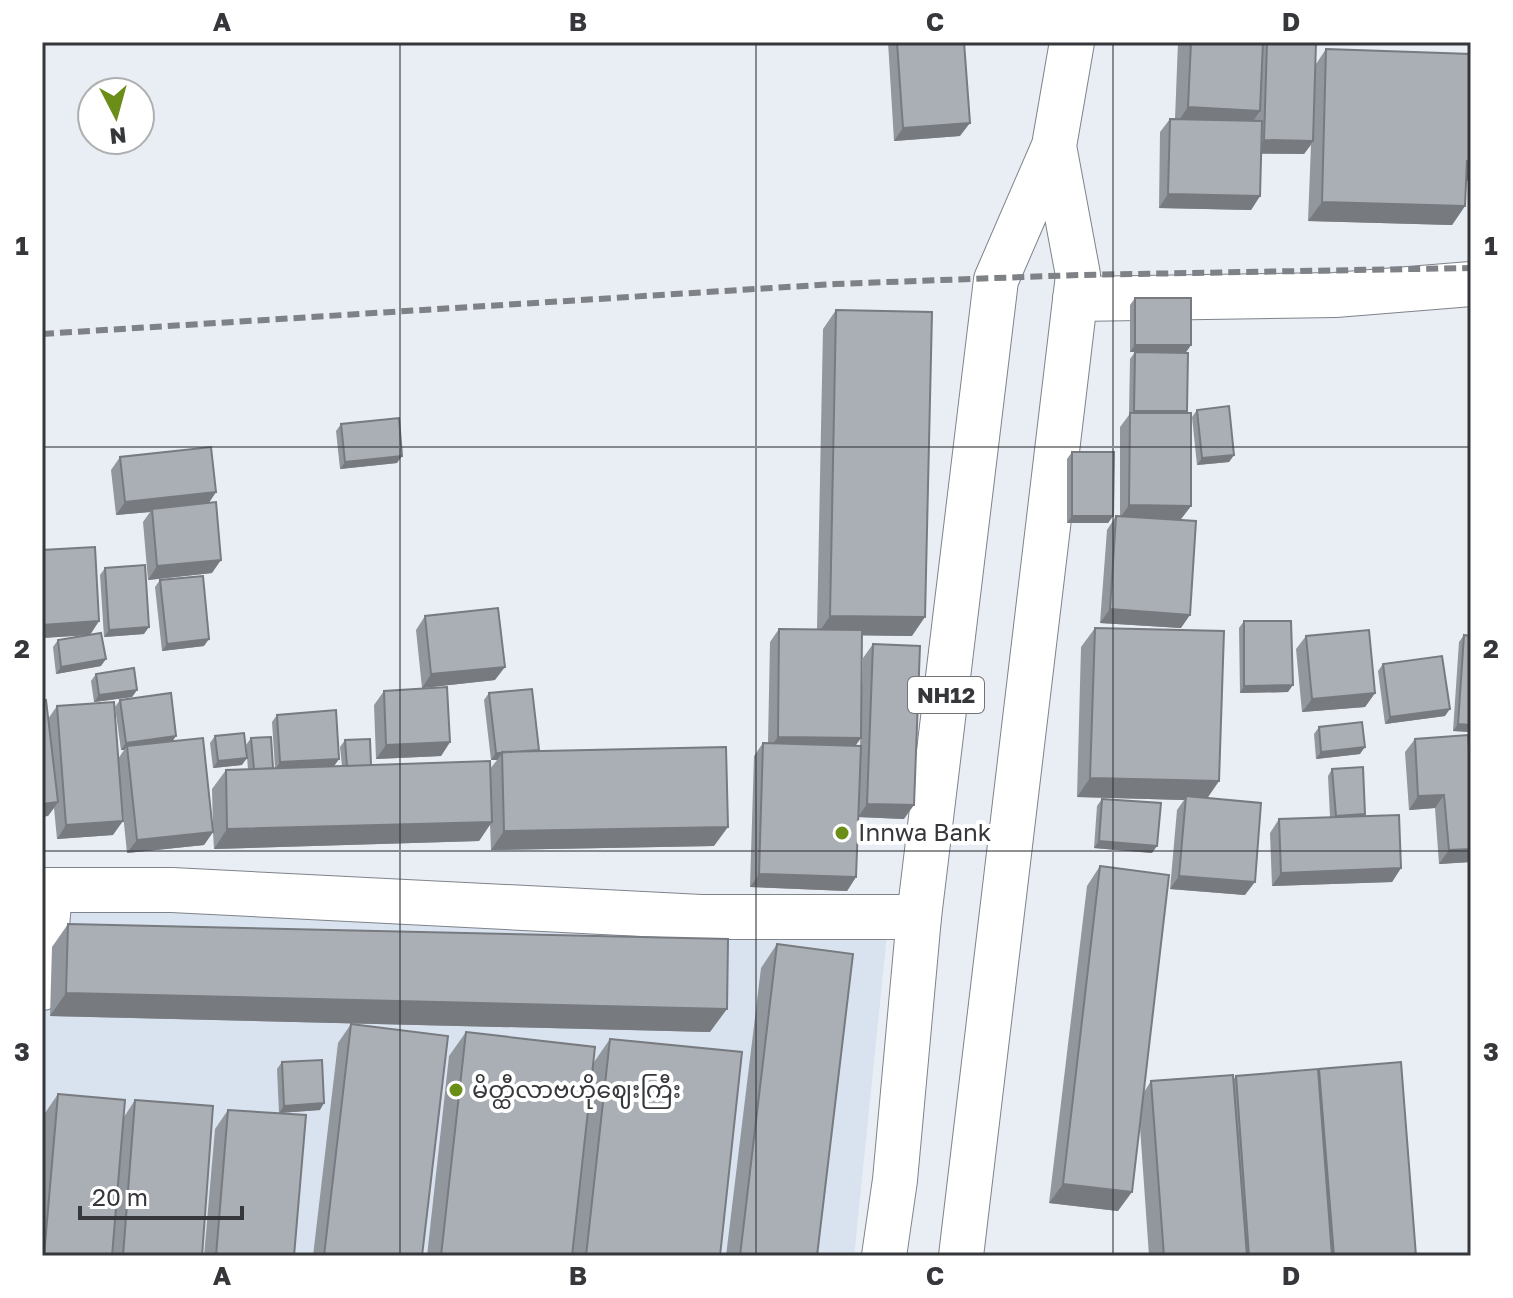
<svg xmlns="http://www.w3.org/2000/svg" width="1513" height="1298" viewBox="0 0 1513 1298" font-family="'Golos Text','Noto Sans Myanmar',sans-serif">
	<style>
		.built { fill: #d9e2ef }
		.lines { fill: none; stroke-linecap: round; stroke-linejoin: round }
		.minor-casing { stroke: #7f838a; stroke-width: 46 }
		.highway-casing { stroke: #7f838a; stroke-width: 46 }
		.minor { stroke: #fff; stroke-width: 44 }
		.highway { stroke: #fff; stroke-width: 44 }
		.rail { stroke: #7e8185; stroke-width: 6; stroke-dasharray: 12 6; stroke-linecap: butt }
		.wall { fill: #92969d }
		.shaded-wall { fill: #777a7f }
		.building { fill: #aaafb6; stroke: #777a7f; stroke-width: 2 }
		.grid { fill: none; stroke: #35373a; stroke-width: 2; stroke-opacity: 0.55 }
		.poi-dot { fill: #6a8e18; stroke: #fff; stroke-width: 3 }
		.labels { text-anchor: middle; stroke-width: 8; stroke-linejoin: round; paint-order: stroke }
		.shield { fill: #fff; stroke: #727375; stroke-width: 2 }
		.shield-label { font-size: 22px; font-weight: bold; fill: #35373a }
		.poi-label { font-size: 24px; fill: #35373a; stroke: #fff; text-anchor: start }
		.neatline { fill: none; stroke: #35373a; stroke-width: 3 }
		.grid-label { font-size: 26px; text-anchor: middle; font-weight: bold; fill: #35373a }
	</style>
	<rect width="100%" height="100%" fill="#e9edf4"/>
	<path class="built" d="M42 877 888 925 854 1256H42Z"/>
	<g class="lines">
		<g class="minor-casing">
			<path id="minor" d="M1075 299 1335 295 1471 284
				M42 890H172L701 917H919
				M42 988 50 890"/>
		</g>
		<g class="highway-casing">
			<path id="highway" d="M884 1256 895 1180 919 917 996 280 1054 146 1072 42
				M961 1256 1078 275 1054 146"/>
		</g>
		<use href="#minor" class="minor"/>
		<use href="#highway" class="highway"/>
		<path class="rail" d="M42 334 835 284 1078 275 1471 268"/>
	</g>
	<path class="wall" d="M888 42H964L960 136 894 141Z
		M1178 42H1316V64L1326 49 1466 181 1465 206 1452 225 1308 221 1311 145 1304 154H1261L1260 196 1251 210 1159 208 1160 132 1170 119H1175Z
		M1135 298 1191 345 1186 352H1153L1186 413 1191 506 1181 519H1156L1181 628 1100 623 1107 530 1116 516 1120 517V427L1129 415 1130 359 1135 352H1130V305Z
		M836 310 912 636 862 635 855 746H860L863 658 873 644 904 819 858 817 856 877 847 891 750 887 754 756 763 743H768L770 642 779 629H817L823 329Z
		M1197 410 1234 455 1229 462 1197 465 1192 417Z
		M341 424 397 463 340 469 336 431Z
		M1072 452 1113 516 1108 523H1067V459Z
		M120 457 216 492 208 503 212 573 148 580 143 522 150 512 116 515 111 470Z
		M105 568 144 634 104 637 100 575Z
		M160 580 204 646 162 651 155 587Z
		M425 616 495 680 422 688 416 630Z
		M99 621 90 634 101 666 56 674 53 647 58 640 86 635 42 638Z
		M1244 621 1288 692 1240 693 1239 628Z
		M1095 628 1219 781 1207 798 1245 895 1170 889 1177 810 1184 800 1077 797 1081 647Z
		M1464 635 1471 636V732L1453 731 1459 642Z
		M1306 636 1375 693 1365 707 1302 712 1296 649Z
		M1383 664 1445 716 1385 724 1378 671Z
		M96 674 137 690 132 697 94 702 91 681Z
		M384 691 450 742 441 756 376 759 374 705Z
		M489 693 539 750 538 752 714 846 491 850 490 824 479 841 214 849 213 832 204 845 127 853 120 784 113 835 57 839 54 808 48 816V719L57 706 118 759 124 750H121L115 707 120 700 176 736 172 742 213 831 212 789 226 770 248 769 246 745 251 738 273 768H275L272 722 277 715 339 759 334 766H342L340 747 345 740 371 765 490 769 497 760H491L484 700Z
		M1319 727 1360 754 1316 759 1314 734Z
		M1468 735 1471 862 1439 864 1435 808 1409 810 1405 752 1415 739Z
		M215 736 242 765 213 768 210 743Z
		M1332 769 1363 816 1401 868 1392 882 1272 886 1270 833 1279 819 1330 817 1328 776Z
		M1102 799 1152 853 1094 848 1097 806Z
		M1100 866 1144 1092 1151 1081 1233 1080 1236 1076 1318 1071 1319 1069 1416 1256H1149L1140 1127 1118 1211 1049 1203 1087 886Z
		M68 924 710 1032 50 1016 52 947Z
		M777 944 817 1256H726L761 968Z
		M351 1024 422 1256H313L338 1043Z
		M466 1032 594 1062 610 1039 720 1256H427L449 1056Z
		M282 1062 320 1110 279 1113 277 1069Z
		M58 1094 124 1117 135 1100 202 1256H42V1144L45 1113Z
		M228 1110 294 1256H204L215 1129Z"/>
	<path class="shaded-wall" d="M1188 107 1260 111 1247 130 1175 126Z
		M970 123 960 136 894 141 903 128Z
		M1264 140 1313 141 1304 154 1254 153Z
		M1467 161H1471V181L1453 180Z
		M1168 194 1260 196 1251 210 1159 208Z
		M1322 202 1465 206 1452 225 1308 221Z
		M1135 345H1191L1186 352H1130Z
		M1134 411H1187L1182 418H1129Z
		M1234 455 1229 462 1197 465 1202 458Z
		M402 456 397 463 340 469 345 462Z
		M216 492 207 506 152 509 150 512 116 515 125 502Z
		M1129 505 1191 506 1181 519 1120 518Z
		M1072 516H1113L1108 523H1067Z
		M221 560 212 573 148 580 157 566Z
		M1110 609 1190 615 1181 628 1100 623Z
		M830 616 925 617 912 636 817 635Z
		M99 621 90 635 42 638V625Z
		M149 627 144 634 104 637 109 630Z
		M209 639 204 646 162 651 167 644Z
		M106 659 101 666 56 674 61 667Z
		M505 667 495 680 422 688 431 674Z
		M1293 685 1288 692 1240 693 1244 686Z
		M137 690 132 697 94 702 99 695Z
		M1375 693 1365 707 1302 712 1312 699Z
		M1450 709 1445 716 1385 724 1390 717Z
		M1458 724 1471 725V732L1453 731Z
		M176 736 171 743 127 746 124 750H121L126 743Z
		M778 737 861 738 851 752 768 750Z
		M450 742 441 756 376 759 386 745Z
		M1365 747 1360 754 1316 759 1321 752Z
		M496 753H502L497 760H491Z
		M247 758 242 765 213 768 218 761Z
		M339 759 334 766 275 770 280 762Z
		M1090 778 1219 781 1206 800 1186 796 1184 800 1077 797Z
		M1444 795 1435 808 1409 810 1418 796Z
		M58 802 48 816 42 817V804Z
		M867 804 914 805 904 819 858 817Z
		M1365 814 1360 821 1331 823 1336 816Z
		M123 821 113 835 57 839 66 825Z
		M492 822 479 841 214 849 227 829Z
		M728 827 714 846 491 850 504 831Z
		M213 832 204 845 127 853 137 840Z
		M1099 841 1157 846 1152 853 1094 848Z
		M1471 849V862L1439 864 1449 850Z
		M1401 868 1392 882 1272 886 1281 873Z
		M759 874 856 877 847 891 750 887Z
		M1179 876 1255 882 1245 895 1170 889Z
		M66 993 727 1009 710 1032 50 1016Z
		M324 1103 320 1110 279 1113 284 1106Z
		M1063 1184 1132 1192 1118 1211 1049 1203Z"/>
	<path class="building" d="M897 42H964L970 123 903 128Z
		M1191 42H1263L1260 111 1188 107Z
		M1267 42H1316L1313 141 1264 140Z
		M1326 49 1471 54V161H1467L1465 206 1322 202Z
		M1170 119 1262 121 1260 196 1168 194Z
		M1135 298H1191V345H1135Z
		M836 310 932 312 925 617 830 616Z
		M1135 352 1188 353 1187 411H1134Z
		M1229 406 1234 455 1202 458 1197 410Z
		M1130 413H1191V506L1129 505Z
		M399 418 402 456 345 462 341 424Z
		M211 447 216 492 125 502 120 457Z
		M1072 452H1114L1113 516H1072Z
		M216 502 221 560 157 566 152 509Z
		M1116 516 1196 521 1190 615 1110 609Z
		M95 547 99 621 42 625V550Z
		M145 565 149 627 109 630 105 568Z
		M203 576 209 639 167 644 160 580Z
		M498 608 505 667 431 674 425 616Z
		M1244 621H1291L1293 685 1244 686Z
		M1095 628 1224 631 1219 781 1090 778Z
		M779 629 862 630 861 738 778 737Z
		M1369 630 1375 693 1312 699 1306 636Z
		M101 633 106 659 61 667 58 640Z
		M1464 635 1471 636V725L1458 724Z
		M873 644 920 646 914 805 867 804Z
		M1442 656 1450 709 1390 717 1383 664Z
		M134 668 137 690 99 695 96 674Z
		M447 687 450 742 386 745 384 691Z
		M532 689 539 750 496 753 489 693Z
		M171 693 176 736 126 743 120 700Z
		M46 700 58 802 42 804V701Z
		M114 702 123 821 66 825 57 706Z
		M336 710 339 759 280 762 277 715Z
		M1362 722 1365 747 1321 752 1319 727Z
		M244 733 247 758 218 761 215 736Z
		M1468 735 1471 777V849L1449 850 1444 795 1418 796 1415 739Z
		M271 737 273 768 254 769 251 738Z
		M203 738 213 832 137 840 127 746Z
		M370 739 371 765 347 766 345 740Z
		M763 743 861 746 856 877 759 874Z
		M726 747 728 827 504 831 502 752Z
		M490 761 492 822 227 829 226 770Z
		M1363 767 1365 814 1336 816 1332 769Z
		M1186 796 1261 803 1255 882 1179 876Z
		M1102 799 1161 803 1157 846 1099 841Z
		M1399 815 1401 868 1281 873 1279 819Z
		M1100 866 1169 875 1132 1192 1063 1184Z
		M68 924 728 939 727 1009 66 993Z
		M777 944 853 954 817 1256H740Z
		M351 1024 448 1036 422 1256H324Z
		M466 1032 595 1047 572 1256H441Z
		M610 1039 742 1052 720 1256H586Z
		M322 1060 324 1103 284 1106 282 1062Z
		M1401 1062 1416 1256H1334L1319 1069Z
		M1318 1069 1332 1256H1249L1236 1076Z
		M1233 1075 1247 1256H1164L1151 1081Z
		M58 1094 125 1100 112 1256H44Z
		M135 1100 213 1106 202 1256H123Z
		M228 1110 306 1115 294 1256H216Z"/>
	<path class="grid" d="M400 42V1256M756 42V1256M1113 42V1256M42 447H1471M42 851H1471"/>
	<g class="poi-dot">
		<circle cx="842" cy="833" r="8"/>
		<circle cx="456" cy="1090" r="8"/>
	</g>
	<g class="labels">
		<rect class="shield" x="908" y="677" width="76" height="36" rx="6"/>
		<g class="shield-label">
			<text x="946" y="703">NH12</text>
		</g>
		<g class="poi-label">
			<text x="858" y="841">Innwa Bank</text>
			<text x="472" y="1098">မိတ္ထီလာဗဟိုဈေးကြီး</text>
		</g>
	</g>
	<rect width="1513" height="1298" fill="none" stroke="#ffffff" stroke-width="88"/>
	<g transform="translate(116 116) rotate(174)"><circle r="38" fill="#ffffff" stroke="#aeafb0" stroke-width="2"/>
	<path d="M0-6L14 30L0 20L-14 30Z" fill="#6a8e18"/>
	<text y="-12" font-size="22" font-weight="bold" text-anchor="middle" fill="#35373a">N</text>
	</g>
	<path d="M80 1206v12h162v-12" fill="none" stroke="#35373a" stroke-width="4"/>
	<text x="92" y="1206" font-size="24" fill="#35373a" stroke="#ffffff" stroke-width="6" paint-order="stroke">20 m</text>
	<rect x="44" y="44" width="1425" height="1210" class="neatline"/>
	<g class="grid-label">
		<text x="222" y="31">A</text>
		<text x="578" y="31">B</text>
		<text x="935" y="31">C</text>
		<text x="1291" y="31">D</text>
		<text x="22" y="255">1</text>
		<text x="1491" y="255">1</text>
		<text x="22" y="658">2</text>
		<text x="1491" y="658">2</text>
		<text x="22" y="1061">3</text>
		<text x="1491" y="1061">3</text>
		<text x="222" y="1285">A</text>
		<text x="578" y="1285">B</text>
		<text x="935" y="1285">C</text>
		<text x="1291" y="1285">D</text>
	</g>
</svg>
